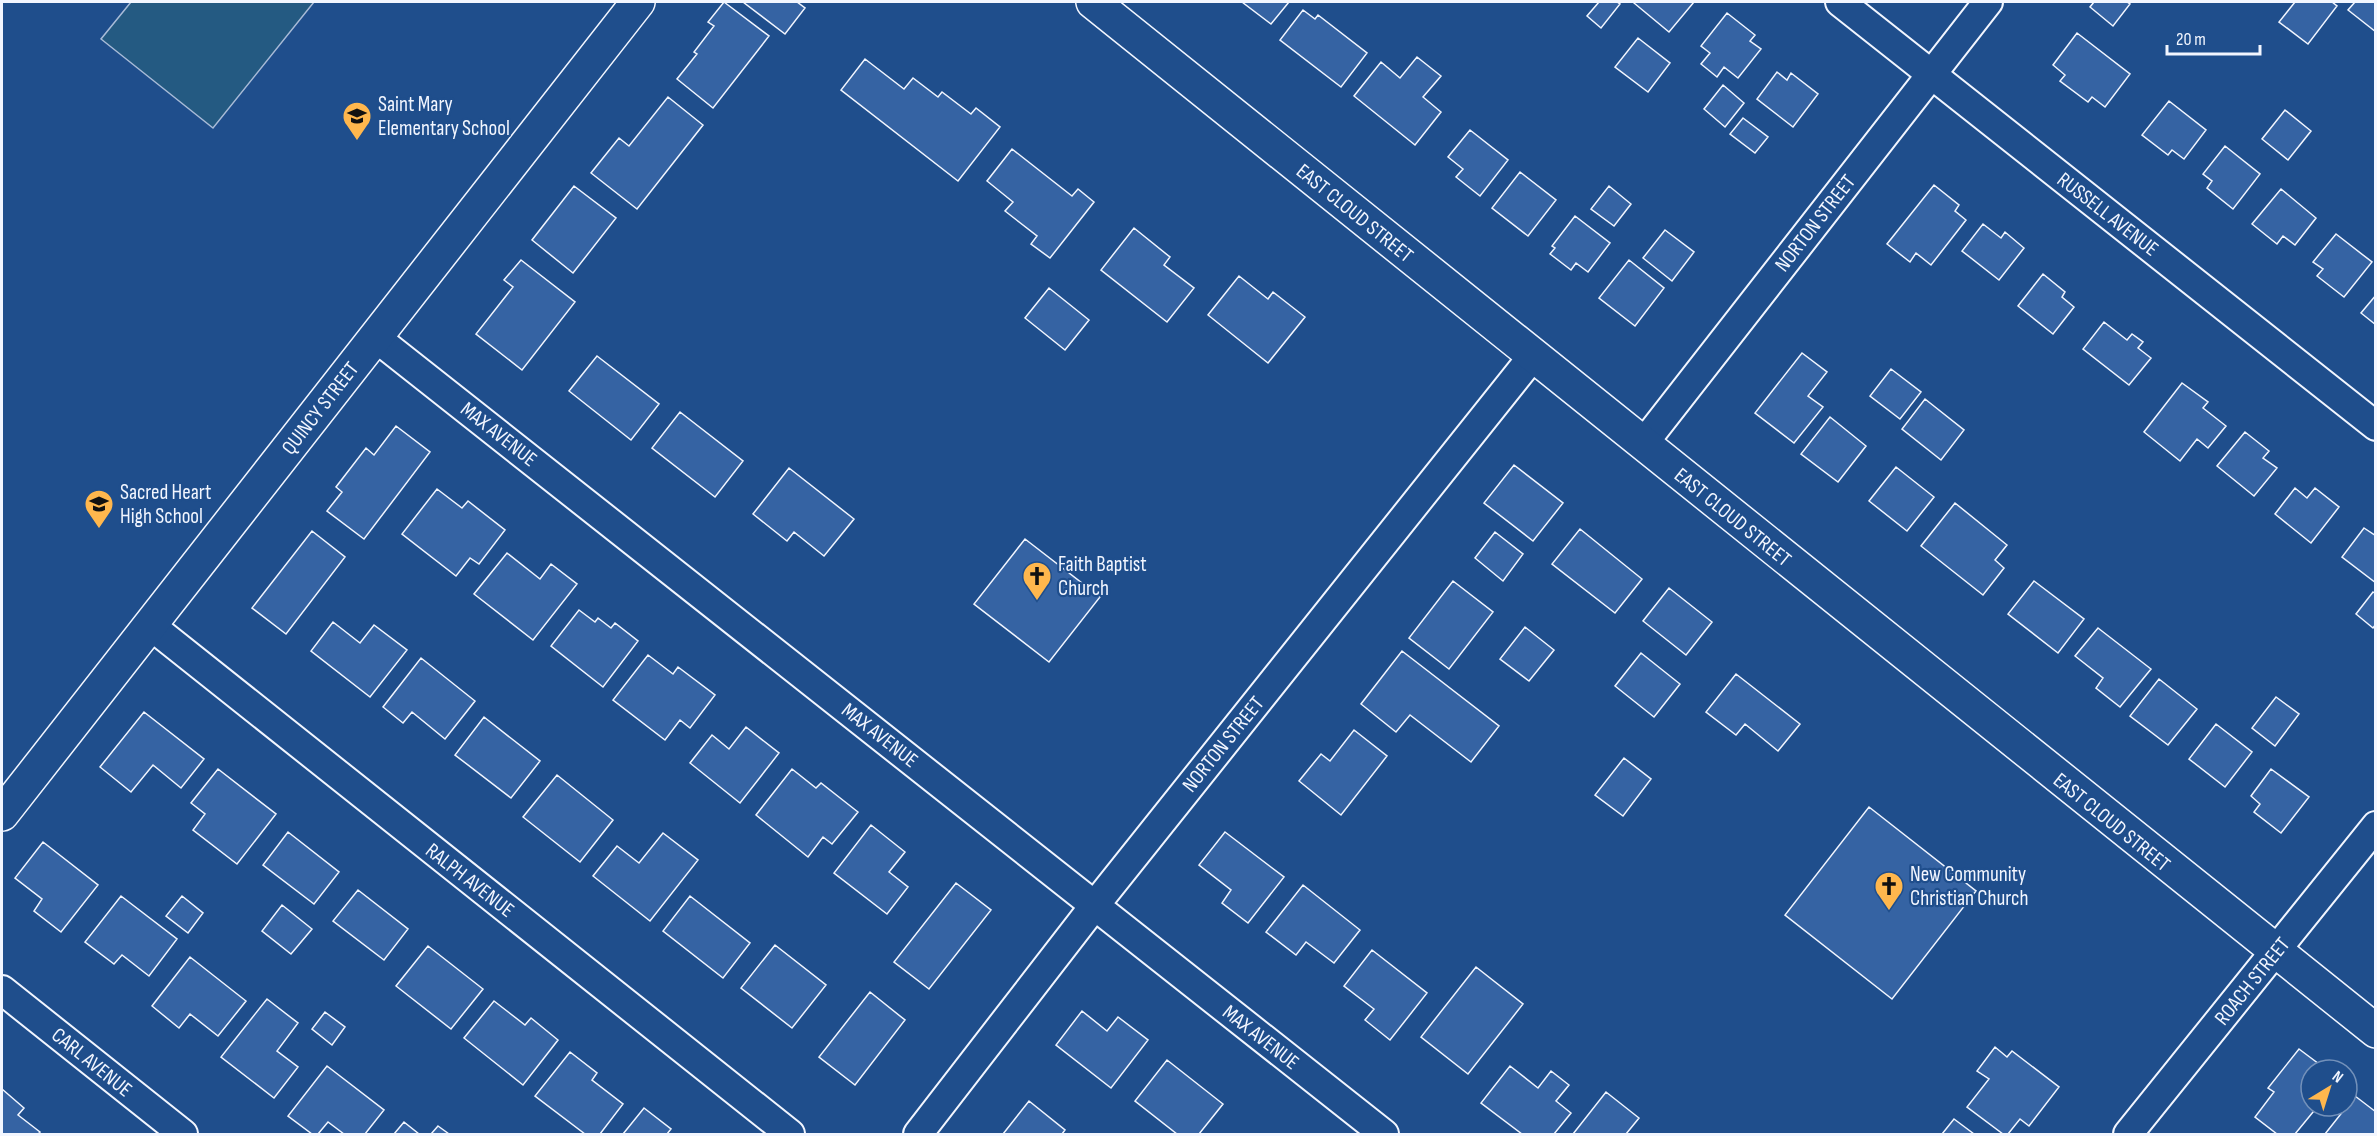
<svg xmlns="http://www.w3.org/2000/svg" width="2377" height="1136" viewBox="0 0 2377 1136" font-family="'Sofia Sans Condensed',sans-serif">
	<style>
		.green { fill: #245a82; stroke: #a8bbd7; stroke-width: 1.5 }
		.building { fill: #3563a3; stroke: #f2f6ff; stroke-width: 1.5 }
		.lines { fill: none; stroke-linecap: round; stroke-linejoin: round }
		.minor-casing { stroke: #f2f6ff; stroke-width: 32 }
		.tertiary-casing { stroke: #f2f6ff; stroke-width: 36 }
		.secondary-casing { stroke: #f2f6ff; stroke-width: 36 }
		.minor { stroke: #1f4e8c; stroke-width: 28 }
		.tertiary { stroke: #1f4e8c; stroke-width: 33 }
		.secondary { stroke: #1f4e8c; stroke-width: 33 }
		.labels { text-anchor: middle; stroke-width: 4.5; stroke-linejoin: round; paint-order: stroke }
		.poi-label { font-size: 21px; fill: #f2f6ff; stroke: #1f4e8c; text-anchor: start }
		.street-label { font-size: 21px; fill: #f2f6ff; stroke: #1f4e8c }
	</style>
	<rect width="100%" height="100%" fill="#1f4e8c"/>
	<path class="green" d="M131 2H314L213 128 101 39Z"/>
	<path class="building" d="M724 2 769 36 713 108 677 79 697 54 694 52 714 26 708 22Z
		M743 2H797L805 8 785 34Z
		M1242 2H1289L1271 24Z
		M1599 2H1617L1620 4 1601 28 1587 16Z
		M1636 2H1694L1669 32 1634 3Z
		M2094 2H2127L2130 4 2113 26 2090 7Z
		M2295 2H2332L2337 6 2308 44 2279 22Z
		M2355 2H2376V32L2348 10Z
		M1303 10 1315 19 1318 15 1367 53 1341 87 1280 40Z
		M1727 13 1755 35 1750 41 1761 49 1738 78 1724 67 1717 77 1701 64 1710 53 1701 46Z
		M2077 33 2130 74 2105 107 2092 97 2088 102 2060 81 2065 75 2053 65Z
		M1638 38 1670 63 1648 92 1615 67Z
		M1417 57 1441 76 1423 97 1441 112 1415 145 1354 96 1381 62 1400 78Z
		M865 59 904 89 913 78 938 97 942 92 971 114 976 108 1000 127 958 181 841 90Z
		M1777 72 1787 80 1791 73 1818 94 1793 127 1757 99Z
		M1723 85 1744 103 1725 127 1704 109Z
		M668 97 703 125 637 209 591 173 619 138 629 146Z
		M2169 101 2206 130 2184 159 2172 150 2168 155 2142 135Z
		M2285 110 2311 131 2288 160 2262 139Z
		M1743 118 1768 137 1755 153 1730 134Z
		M1470 130 1508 160 1480 196 1456 177 1463 169 1448 157Z
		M2225 146 2260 174 2233 209 2207 188 2212 181 2203 174Z
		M1012 149 1072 196 1078 189 1094 202 1050 258 1031 244 1037 236 1005 211 1013 202 987 181Z
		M1520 172 1556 200 1528 236 1492 208Z
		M1934 185 1959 205 1955 211 1966 220 1931 265 1916 253 1910 262 1887 244Z
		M574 186 616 218 573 273 532 240Z
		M1609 186 1631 204 1614 226 1591 209Z
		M2281 189 2316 218 2295 245 2283 236 2277 244 2252 224Z
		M1575 216 1610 243 1588 272 1576 263 1571 270 1550 254 1555 248 1552 246Z
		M1983 224 2001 238 2005 232 2024 248 1999 280 1962 251Z
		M1134 228 1170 257 1164 265 1194 288 1167 322 1101 270Z
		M1665 230 1694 252 1672 281 1643 258Z
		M2336 234 2372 262 2344 297 2317 276 2323 269 2313 262Z
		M521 260 575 302 522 370 476 334 513 287 504 280Z
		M1629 260 1664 288 1635 326 1599 298Z
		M2043 274 2065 292 2062 297 2074 307 2053 334 2018 306Z
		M1239 276 1268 299 1273 292 1305 317 1268 363 1208 315Z
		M1049 288 1089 320 1065 350 1025 318Z
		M2376 295V325L2361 313Z
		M2104 322 2127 340 2132 334 2143 342 2138 348 2151 358 2129 385 2083 349Z
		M1802 353 1827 372 1808 396 1823 407 1794 443 1755 413Z
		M597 356 659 404 631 440 569 391Z
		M1891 369 1921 392 1900 419 1870 396Z
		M2182 383 2208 402 2203 408 2226 426 2208 448 2197 439 2180 461 2144 432Z
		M1925 399 1964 430 1941 460 1902 429Z
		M680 412 743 461 715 497 652 448Z
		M1830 417 1866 446 1838 482 1801 454Z
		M396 426 430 452 364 539 327 511 342 492 336 487 366 448 374 455Z
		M2245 432 2269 451 2263 458 2277 468 2254 496 2217 466Z
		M1514 465 1563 503 1533 541 1484 503Z
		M1896 467 1934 497 1907 531 1869 501Z
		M789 468 854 519 824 556 794 532 787 541 753 514Z
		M2295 488 2307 498 2315 488 2339 507 2311 543 2275 514Z
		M437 489 462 508 468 501 505 530 479 564 470 558 456 576 402 534Z
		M1955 503 2007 545 1995 560 2004 568 1983 595 1921 546Z
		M2364 528 2376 536V583L2342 557Z
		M1580 529 1642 579 1615 613 1552 564Z
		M312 531 345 557 286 634 252 608Z
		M1495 532 1523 554 1503 581 1475 558Z
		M1025 539 1100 597 1049 662 974 604Z
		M507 553 540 579 551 564 577 584 533 640 474 594Z
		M1453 581 1493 612 1449 669 1409 638Z
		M2034 581 2084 619 2058 653 2008 614Z
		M1669 588 1712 622 1686 655 1643 621Z
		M2373 592 2376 594V624L2373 628 2356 614Z
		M579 610 595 622 598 618 611 628 615 623 638 641 603 687 551 646Z
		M333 622 360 643 374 625 407 650 370 697 311 651Z
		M1525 627 1554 650 1529 681 1500 659Z
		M2098 628 2151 669 2120 707 2096 688 2103 678 2075 656Z
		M1402 651 1499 726 1471 762 1410 715 1396 732 1361 704Z
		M1641 653 1680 684 1654 717 1615 686Z
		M648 655 673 674 678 667 715 695 690 728 680 720 665 740 613 700Z
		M421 658 475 701 445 739 412 712 403 723 383 707Z
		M1736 674 1800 724 1778 751 1745 724 1736 735 1706 712Z
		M2159 679 2197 709 2168 745 2130 716Z
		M2276 697 2299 714 2275 746 2252 728Z
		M144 712 204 759 181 788 153 765 131 792 100 767Z
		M484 717 540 761 511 798 455 755Z
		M2216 724 2252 752 2225 787 2189 759Z
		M746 727 779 753 740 803 690 763 712 735 729 749Z
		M1354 730 1387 756 1341 815 1299 781 1321 754 1330 761Z
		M1624 758 1651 779 1623 816 1595 795Z
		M218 769 276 814 237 864 193 830 205 814 191 803Z
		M792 769 816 788 821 783 858 812 832 844 823 837 808 857 756 815Z
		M2271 769 2309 797 2281 833 2254 812 2260 804 2251 796Z
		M557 775 613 820 580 862 523 817Z
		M1869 807 1976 891 1892 999 1785 915Z
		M871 825 905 852 889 872 908 887 887 914 834 873Z
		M288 832 339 872 314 904 263 865Z
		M1225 832 1284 877 1248 923 1222 903 1231 890 1199 865Z
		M663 833 698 860 650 921 593 876 617 846 639 863Z
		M43 842 98 885 61 932 34 911 42 899 15 878Z
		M956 883 991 910 929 989 894 962Z
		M1303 885 1360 930 1334 963 1306 942 1296 955 1266 932Z
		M358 890 408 929 384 960 333 921Z
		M121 896 177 939 149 976 122 955 114 964 85 942Z
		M182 896 203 913 188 933 166 916Z
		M690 896 750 943 723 978 663 931Z
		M282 905 312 929 291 954 262 931Z
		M775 945 826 985 792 1028 741 988Z
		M428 946 483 989 451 1029 396 986Z
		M1372 950 1427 993 1390 1040 1365 1020 1374 1009 1344 986Z
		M190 957 246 1001 218 1036 190 1014 179 1028 152 1006Z
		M1476 967 1523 1004 1468 1074 1421 1037Z
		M870 992 905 1020 855 1085 819 1057Z
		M267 999 298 1023 277 1051 298 1067 274 1098 221 1057Z
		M494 1001 525 1025 531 1018 558 1040 523 1085 464 1038Z
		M1082 1011 1107 1031 1118 1017 1148 1040 1111 1088 1056 1045Z
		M325 1012 345 1027 332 1045 312 1029Z
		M1995 1047 2007 1057 2012 1051 2059 1087 2029 1126 2020 1119 2008 1134H2003L1967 1107 1989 1079 1977 1071Z
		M2299 1049 2327 1070H2311V1106H2318L2295 1134H2277L2255 1117 2274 1092 2268 1088Z
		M570 1052 597 1073 592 1080 623 1104 600 1134H585L535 1096Z
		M1167 1060 1223 1104 1199 1134H1177L1135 1101Z
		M327 1066 384 1110 365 1134H344L328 1122 318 1134H312L288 1116Z
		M1510 1066 1538 1088 1551 1071 1569 1085 1556 1101 1571 1113 1554 1134H1522L1481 1103Z
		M2 1089 24 1108 18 1115 40 1132 38 1134H2Z
		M1606 1092 1639 1118 1626 1134H1573Z
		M2355 1096 2376 1112V1134H2325Z
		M1029 1101 1065 1130 1062 1134H1003Z
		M644 1108 671 1129 667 1134H623Z
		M1954 1119 1974 1134H1942Z
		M404 1122 419 1134H394Z
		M438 1126 449 1134H431Z"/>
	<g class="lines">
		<g class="minor-casing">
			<path id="minor" d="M1840 2 2376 426
				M375 337 1384 1134
				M1643 444 1988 2
				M150 625 790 1134
				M2 990 183 1134
				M918 1134 1095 905 1533 356
				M2128 1134 2376 826"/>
		</g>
		<g class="tertiary-casing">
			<path id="tertiary" d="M2 814 638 2"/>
		</g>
		<g class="secondary-casing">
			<path id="secondary" d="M1093 2 2376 1031"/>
		</g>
		<use href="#minor" class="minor"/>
		<use href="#tertiary" class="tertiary"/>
		<use href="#secondary" class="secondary"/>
	</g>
	<defs>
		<g id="school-pin" transform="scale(1.5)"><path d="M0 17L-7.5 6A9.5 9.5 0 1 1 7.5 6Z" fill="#ffb74d" stroke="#1f4e8c"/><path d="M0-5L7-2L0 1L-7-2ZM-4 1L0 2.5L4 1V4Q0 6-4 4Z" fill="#111"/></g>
		<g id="church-pin" transform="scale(1.5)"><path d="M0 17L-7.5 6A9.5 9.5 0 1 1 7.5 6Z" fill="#ffb74d" stroke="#1f4e8c"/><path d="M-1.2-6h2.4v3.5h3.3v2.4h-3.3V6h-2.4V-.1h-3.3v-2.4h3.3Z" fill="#111"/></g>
	</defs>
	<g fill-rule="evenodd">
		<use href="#school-pin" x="357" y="116"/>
		<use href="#school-pin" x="99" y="504"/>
		<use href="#church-pin" x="1037" y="576"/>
		<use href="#church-pin" x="1889" y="886"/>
	</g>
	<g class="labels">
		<g class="poi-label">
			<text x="378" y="111">Saint Mary<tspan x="378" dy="24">Elementary School</tspan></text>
			<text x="120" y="499">Sacred Heart<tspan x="120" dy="24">High School</tspan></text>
			<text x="1058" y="571">Faith Baptist<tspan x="1058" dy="24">Church</tspan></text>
			<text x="1910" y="881">New Community<tspan x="1910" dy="24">Christian Church</tspan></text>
		</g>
		<g class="street-label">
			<text transform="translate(1355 213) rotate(39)" y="7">EAST CLOUD STREET</text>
			<text transform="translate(2108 214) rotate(38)" y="7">RUSSELL AVENUE</text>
			<text transform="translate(1815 223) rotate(-52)" y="7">NORTON STREET</text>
			<text transform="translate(320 408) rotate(-52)" y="7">QUINCY STREET</text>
			<text transform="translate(499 434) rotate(38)" y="7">MAX AVENUE</text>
			<text transform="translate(1733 517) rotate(39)" y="7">EAST CLOUD STREET</text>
			<text transform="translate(880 735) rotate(38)" y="7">MAX AVENUE</text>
			<text transform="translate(1223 744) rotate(-51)" y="7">NORTON STREET</text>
			<text transform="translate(2112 822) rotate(39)" y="7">EAST CLOUD STREET</text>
			<text transform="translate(470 880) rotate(38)" y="7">RALPH AVENUE</text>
			<text transform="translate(2252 981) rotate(-51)" y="7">ROACH STREET</text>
			<text transform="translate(1261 1037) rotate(38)" y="7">MAX AVENUE</text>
			<text transform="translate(92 1062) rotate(39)" y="7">CARL AVENUE</text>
		</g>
	</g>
	<rect width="2377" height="1136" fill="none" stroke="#f2f6ff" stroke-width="6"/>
	<g transform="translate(2329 1088) rotate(38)"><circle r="28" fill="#1f4e8c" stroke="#7391ba" stroke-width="1.5"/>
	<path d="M0-4.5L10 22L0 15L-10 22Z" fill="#ffb74d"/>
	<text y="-9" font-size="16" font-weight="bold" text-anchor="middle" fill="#f2f6ff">N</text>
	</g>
	<path d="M2167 45v9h93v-9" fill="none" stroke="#f2f6ff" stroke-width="3"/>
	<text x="2176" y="45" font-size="18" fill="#f2f6ff" stroke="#1f4e8c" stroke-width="4.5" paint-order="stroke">20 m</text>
</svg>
